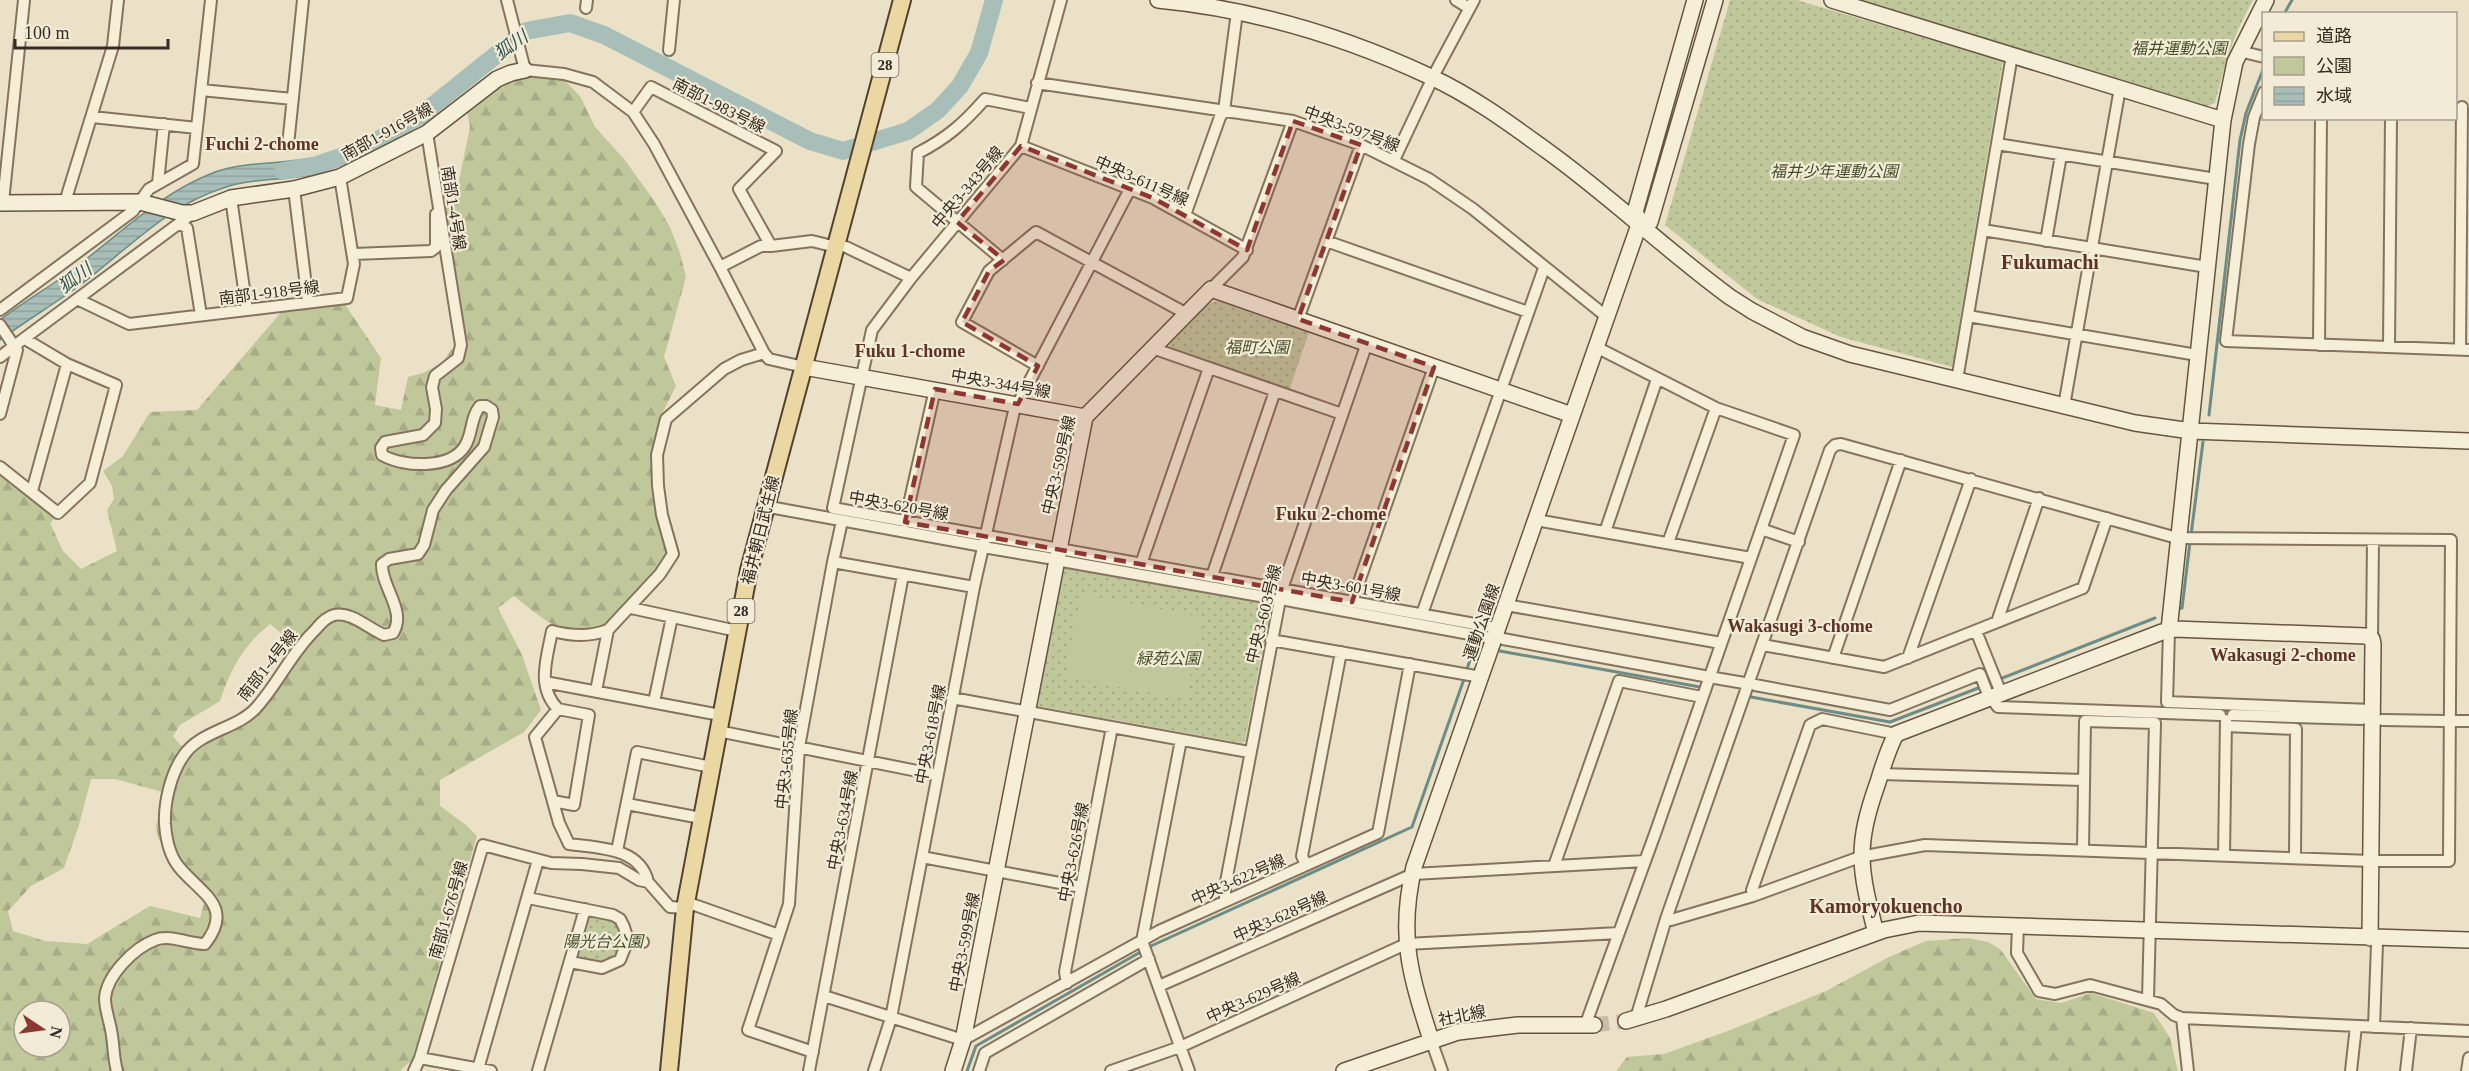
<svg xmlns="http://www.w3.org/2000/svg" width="2469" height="1071" viewBox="0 0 2469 1071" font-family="'Times New Roman','Noto Sans JP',serif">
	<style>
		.green { fill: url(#green-dots) }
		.forest { fill: url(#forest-firs); fill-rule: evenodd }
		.pitch { fill: #c0c89b }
		.water { fill: url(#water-rules); stroke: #6e8c86; stroke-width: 1.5 }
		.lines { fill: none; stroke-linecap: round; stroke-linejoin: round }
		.stream { stroke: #6e8c86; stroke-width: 3 }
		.river { stroke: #a7beb9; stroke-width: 18 }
		.secondary-tunnel { stroke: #c6bda5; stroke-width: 15; stroke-dasharray: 15 8; stroke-linecap: butt }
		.street-casing { stroke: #84745d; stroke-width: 14 }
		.secondary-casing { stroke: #665540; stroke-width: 18 }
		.primary-casing { stroke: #524231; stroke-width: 20 }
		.street { stroke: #f6efd8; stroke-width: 10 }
		.secondary { stroke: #f6efd8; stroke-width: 15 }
		.primary { stroke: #ead7a1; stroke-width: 16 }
		.marked { fill: #8e3732; fill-opacity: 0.2; stroke: #8e3732; stroke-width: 4.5; stroke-dasharray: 12 8; stroke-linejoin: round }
		.labels { text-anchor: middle; stroke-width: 4.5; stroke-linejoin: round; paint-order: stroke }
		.shield { fill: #f2ebd5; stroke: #6e6556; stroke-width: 1.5 }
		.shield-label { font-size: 15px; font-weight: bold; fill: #352b20 }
		.park-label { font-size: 16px; font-style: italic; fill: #445028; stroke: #f2ebd5 }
		.street-label { font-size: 16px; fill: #352b20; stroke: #f2ebd5 }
		.water-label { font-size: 18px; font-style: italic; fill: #305454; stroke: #f2ebd5 }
		.neighbourhood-label { font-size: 18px; font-weight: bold; fill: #5e3323; stroke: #f2ebd5 }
		.quarter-label { font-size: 20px; font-weight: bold; fill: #5e3323; stroke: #f2ebd5 }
	</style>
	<defs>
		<pattern id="green-dots" width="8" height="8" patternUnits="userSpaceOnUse" patternTransform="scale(1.5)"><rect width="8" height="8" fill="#c0c89b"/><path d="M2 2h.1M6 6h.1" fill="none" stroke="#a6ac85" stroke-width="1.8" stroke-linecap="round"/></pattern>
		<pattern id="forest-firs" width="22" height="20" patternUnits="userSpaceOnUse" patternTransform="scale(1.5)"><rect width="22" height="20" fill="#c0c89b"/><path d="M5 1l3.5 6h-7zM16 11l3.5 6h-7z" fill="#a6ac85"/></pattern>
		<pattern id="water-rules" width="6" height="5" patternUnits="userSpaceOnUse" patternTransform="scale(1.5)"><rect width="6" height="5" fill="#a7beb9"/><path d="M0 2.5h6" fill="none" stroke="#90a39f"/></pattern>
	</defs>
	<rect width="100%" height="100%" fill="#eae1c6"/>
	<path class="green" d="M1730 0H1797L2003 61 1952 367 1841 337 1757 299 1665 225Z
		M1862 0H2253C2234 33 2224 66 2215 103L2207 106Z
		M1218 301 1309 332 1289 391 1170 349 1169 344 1208 304Z
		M1063 567 1271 605 1245 741 1242 743 1037 706Z
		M592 914C614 919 616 919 624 940L616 957 602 964 579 959 577 955 588 916Z"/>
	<path class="forest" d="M533 75 562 78 580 96 595 127 624 159 655 202 670 227 680 253 686 277 664 357 676 386C671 397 664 408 660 420 649 451 650 490 658 521 662 537 669 545 665 561L608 623C570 646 543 619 514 596L498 608 522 655 541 710 524 732 440 780V806L466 825 477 836 412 1060 400 1071H0V472L57 516 50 523 63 551 81 569 117 551 107 510 114 499 112 486 103 471 123 456 150 412 197 410 283 310 344 303 381 358 375 405 401 410 408 377 423 373 442 363 451 350 466 342 443 207 455 200 470 127 467 111C487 94 506 78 533 75ZM270 624 281 633 288 652 253 704 183 748 173 736 180 725 220 701C231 668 243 646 270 624ZM91 779H115L162 792 160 815 156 825 158 838 164 845 173 868 205 900 200 918 150 906 87 944 45 941 13 931 8 911 31 886 64 868 79 825ZM24 1011H60V1047H24Z
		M1968 938 1988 942 2000 949 2036 999 2061 1003 2091 993 2154 1013 2170 1038 2178 1071H1616L1627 1057 1664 1054 1733 1029 1826 991 1889 957 1926 941Z"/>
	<path class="pitch" d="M1081 594 1202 617 1186 699 1065 677Z"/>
	<path class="water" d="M306 159 309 175C281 181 250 178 223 188 169 205 127 249 83 283 56 303 27 320 0 340V320C22 303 46 289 68 273 116 238 159 193 215 172 244 162 276 164 306 159Z"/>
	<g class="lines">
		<path class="stream" d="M2284 14 2292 0
			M2209 415 2240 140 2246 113 2264 67
			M2191 535 2203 442
			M2178 609 2182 608 2190 542
			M1500 651 1700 687
			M1467 669 1475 645 1481 647
			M1987 684 2155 618
			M1751 697 1890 722 1981 687
			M967 1071 976 1046 1151 946 1412 827 1464 679"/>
		<path class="river" d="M283 171 317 165 361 150 421 115 526 31 570 23 604 35 810 141 843 151 908 131 938 110 960 86 979 53 994 0"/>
		<path class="secondary-tunnel" d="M1594 1025 1626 1021"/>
		<g class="street-casing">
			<path id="street" d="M507 0 525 70 564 74 593 82 633 112 654 144 720 267 764 353 769 359 804 367
				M1061 0 1021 146 911 278 872 330 833 508 1497 628
				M1456 0 1469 8
				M586 8 587 0
				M669 50 674 0
				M2239 51 2264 57
				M1037 83 1293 121 1361 145 1429 179 1473 209 1607 317
				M201 90 293 99
				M2264 92 2254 117 2249 144 2226 341 2469 350
				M633 112 651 87 776 151 739 189 771 246H761L720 267
				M92 117 197 128
				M1997 144 2216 179
				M288 145 303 0
				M1021 146 1153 198 1247 250
				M1394 160 1436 71 1474 0
				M158 183 164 124
				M294 189 308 302
				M231 198 247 310
				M3 202 24 0
				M65 202 113 46 118 0
				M1185 215 1220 117 1224 111 1237 12
				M180 224 187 228 201 315
				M1983 230 2207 267
				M1326 241 1528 312
				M2046 241 2061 155
				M771 246 812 241 828 245
				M846 247 911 278
				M354 254 431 251 436 247V214
				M1003 260 916 187 918 153C947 138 963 124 985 99L1030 108
				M1211 289 1243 257 1293 121
				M79 300 129 324 347 298 354 264 340 177
				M0 310 133 211 149 189 193 164 211 0
				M1968 316 2197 355
				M1298 319 1361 145
				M0 325 14 346 0 357
				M2319 345 2321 118
				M2389 347 2391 118
				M1152 348 1342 414
				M2460 350 2462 107
				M1038 366 962 322 989 271 1036 232 1187 314
				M1957 380 2012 55
				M2064 406 2120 88
				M0 414 17 350 14 346 193 213
				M0 467 58 513 90 483 116 385 67 364 25 339
				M32 491 67 364
				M775 508 977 545
				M1536 520 1751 558
				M905 522 935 389
				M1761 529 1799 542
				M1605 532 1657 379
				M1668 543 1716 408
				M989 548 1048 558
				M1062 561 1271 598
				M833 562 842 521
				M1141 564 1209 368
				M1212 576 1275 391
				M1286 600 1486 637
				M1352 602 1434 367
				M1506 605 1721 643
				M631 608 737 631
				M1422 614 1544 268
				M1997 622 2039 498
				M2169 630 2167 702 2372 710
				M1976 631 2001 693
				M1503 639 1704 676
				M2372 639 2373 540
				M1271 640 1481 677
				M1763 645 1884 667 2083 588 2107 518
				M1833 658 1901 460
				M1908 658 1971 479
				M1715 678 1744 683
				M545 682 720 715
				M1755 685 1890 710 1980 674 1987 692
				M596 691 608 630
				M952 698 1249 752
				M654 702 672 617
				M1995 703 1998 707 2220 715
				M558 709C536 687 547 658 552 631 572 636 589 637 608 630L660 574 673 554 662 515 658 486 657 455 666 419 724 369 741 360 764 353
				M558 709 535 737 559 823 569 844C598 848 640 847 648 882
				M2233 715 2362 719
				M2382 720 2445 721
				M2456 721H2469
				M2226 726 2296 729 2295 857
				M718 731 937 775
				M1181 740 1142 941 1189 1071
				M1881 774 2084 780
				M553 801 574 805 589 715 558 709
				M627 804 701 818
				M2083 850 2085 721 2155 723 2148 1000
				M617 851 637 752 711 767
				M2224 855 2226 720
				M922 857 1081 887
				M1306 865 1302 856 1341 652
				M1554 866 1619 681 1702 697
				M1753 896 1752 890 1810 725 1822 719 1896 734
				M528 898 613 915 620 919 624 927 628 940 620 960 602 968 570 962
				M1225 901V887L1282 589 1367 343
				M686 902 779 935
				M2018 925 2017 953 2039 991 2055 994 2090 985 2161 1004 2174 1015 2182 1018 2188 1071
				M628 940 643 942
				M1067 983 1065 972 1112 727
				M1159 986 1413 874 1645 861
				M824 996 963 1040 1159 931 1378 833 1410 664
				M1636 1018 1666 919 1830 450 1835 445 1841 444 2177 538 2451 540 2449 861H2372L1925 845 1860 857 1753 896 1671 920 1666 919
				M2182 1018 2469 1031
				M1585 1026 1656 831 1794 435 1716 408 1596 347
				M2374 1027 2377 944
				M1431 1040 1442 1071
				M813 1052 748 1030 789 904 799 747 833 562 974 587
				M478 1069 538 860
				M117 1071C113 1057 114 1044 111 1030 109 1019 105 1009 105 998 107 975 134 948 155 940 170 934 189 944 205 944 235 906 200 893 179 867 170 856 166 838 165 824 164 802 171 773 184 755 200 731 237 729 256 708 278 684 291 653 316 629 320 624 327 617 334 615 351 611 369 629 384 635L393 633C407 611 381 587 382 564L389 559 418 554 424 545 433 510 446 490 484 447 493 417 492 410 486 406H480C470 418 473 433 465 446 450 470 403 467 382 455L381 448 385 442 423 435 435 423 436 409 432 387 435 376 458 358 461 345 427 133
				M414 1071 420 1058
				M491 1071 420 1058 483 845 551 863 582 864 619 868 639 880 648 882 670 907 685 908
				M538 1071 585 909
				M809 1071 903 575
				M874 1071 891 1018 974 587 1014 411 1130 189
				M979 1071 985 1053 1149 959
				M1111 1071 1180 1047 1406 944 1619 933
				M2351 1071 2356 1026
				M2406 1071 2411 1028
				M2467 1071 2469 1058"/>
		</g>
		<g class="secondary-casing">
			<path id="secondary" d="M1158 0C1252 9 1346 37 1431 77 1472 96 1510 124 1546 150 1610 196 1667 251 1730 297L1752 311 1802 337 1850 354 2135 423 2191 431 2469 441
				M1832 0 2223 120
				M0 203 140 202 182 213H193L231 198 294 189 340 177 427 133 497 79 511 73 525 70
				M1640 222H1650L1715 0
				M1640 222 1635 212 1695 0
				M804 367 1085 417
				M2169 630 2223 120 2235 62 2266 0
				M1876 933C1859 867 1855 847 1878 782 1883 766 1888 749 1896 734L2162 632 2174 629 2366 636 2372 639 2373 644 2370 938
				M1626 1021 1666 1009 1884 930 1919 923 2469 940
				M1431 1040C1410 974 1398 936 1414 867L1640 222
				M953 1071 963 1040 1084 422 1085 417 1211 289 1572 415
				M1344 1071 1458 1032 1518 1025H1594"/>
		</g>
		<g class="primary-casing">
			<path id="primary" d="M669 1071 685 908 749 570 902 0"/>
		</g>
		<use href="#street" class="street"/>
		<use href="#secondary" class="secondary"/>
		<use href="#primary" class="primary"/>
	</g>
	<path class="marked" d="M1293 121 1361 145 1298 319 1434 367 1352 602 905 522 935 389 1018 404 1038 366 962 322 989 271 1004 260 957 222 1021 146 1153 198 1247 250Z"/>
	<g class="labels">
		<g class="shield">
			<rect x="871.5" y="53" width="27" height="24" rx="4.5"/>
			<rect x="727.5" y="599" width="27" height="24" rx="4.5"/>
		</g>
		<g class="shield-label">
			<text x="885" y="70">28</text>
			<text x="741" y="616">28</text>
		</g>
		<g class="park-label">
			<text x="2179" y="54">福井運動公園</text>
			<text x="1834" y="177">福井少年運動公園</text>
			<text x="1257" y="353">福町公園</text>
			<text x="1168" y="664">緑苑公園</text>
			<text x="603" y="947">陽光台公園</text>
		</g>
		<g class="street-label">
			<text transform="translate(719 105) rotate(27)" y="6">南部1-983号線</text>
			<text transform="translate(1352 128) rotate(21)" y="6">中央3-597号線</text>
			<text transform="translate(387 131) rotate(-29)" y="6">南部1-916号線</text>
			<text transform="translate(1142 180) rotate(24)" y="6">中央3-611号線</text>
			<text transform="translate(967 187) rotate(-50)" y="6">中央3-343号線</text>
			<text transform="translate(454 208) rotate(81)" y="6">南部1-4号線</text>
			<text transform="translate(269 292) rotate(-7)" y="6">南部1-918号線</text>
			<text transform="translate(1001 383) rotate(10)" y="6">中央3-344号線</text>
			<text transform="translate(1058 465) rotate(-77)" y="6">中央3-599号線</text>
			<text transform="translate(899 505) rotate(10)" y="6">中央3-620号線</text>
			<text transform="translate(760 530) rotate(-76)" y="6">福井朝日武生線</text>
			<text transform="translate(1351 586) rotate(10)" y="6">中央3-601号線</text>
			<text transform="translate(1263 614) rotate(-76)" y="6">中央3-603号線</text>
			<text transform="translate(1481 622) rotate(-71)" y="6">運動公園線</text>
			<text transform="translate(267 665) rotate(-52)" y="6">南部1-4号線</text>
			<text transform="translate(930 734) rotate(-79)" y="6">中央3-618号線</text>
			<text transform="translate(786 759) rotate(-84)" y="6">中央3-635号線</text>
			<text transform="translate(842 820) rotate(-79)" y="6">中央3-634号線</text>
			<text transform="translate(1073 852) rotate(-79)" y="6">中央3-626号線</text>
			<text transform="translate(1238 879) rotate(-24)" y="6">中央3-622号線</text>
			<text transform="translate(448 910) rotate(-74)" y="6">南部1-676号線</text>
			<text transform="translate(1280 916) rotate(-24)" y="6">中央3-628号線</text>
			<text transform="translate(964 942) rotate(-79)" y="6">中央3-599号線</text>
			<text transform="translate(1253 997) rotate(-24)" y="6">中央3-629号線</text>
			<text transform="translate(1462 1015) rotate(-11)" y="6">社北線</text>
		</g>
		<g class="water-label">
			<text transform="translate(511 45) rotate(-35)" y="6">狐川</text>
			<text transform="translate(75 278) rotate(-36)" y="6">狐川</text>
		</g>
		<g class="neighbourhood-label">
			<text x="262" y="150">Fuchi 2-chome</text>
			<text x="910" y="357">Fuku 1-chome</text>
			<text x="1331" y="520">Fuku 2-chome</text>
			<text x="1800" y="632">Wakasugi 3-chome</text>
			<text x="2283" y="661">Wakasugi 2-chome</text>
		</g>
		<g class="quarter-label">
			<text x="2050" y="269">Fukumachi</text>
			<text x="1886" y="913">Kamoryokuencho</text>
		</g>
	</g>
	<rect x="2262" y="12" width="195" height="108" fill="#f2ebd5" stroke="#a69e8d" stroke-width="1.5"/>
	<rect x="2274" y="32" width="30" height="9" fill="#ead7a1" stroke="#a69e8d" stroke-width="1.5"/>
	<text x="2316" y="42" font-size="18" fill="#352b20">道路</text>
	<rect x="2274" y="57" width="30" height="18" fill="#c0c89b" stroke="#a69e8d" stroke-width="1.5"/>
	<text x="2316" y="72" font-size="18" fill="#352b20">公園</text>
	<rect x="2274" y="87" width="30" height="18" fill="url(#water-rules)" stroke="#a69e8d" stroke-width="1.5"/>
	<text x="2316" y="102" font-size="18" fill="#352b20">水域</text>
	<g transform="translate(42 1029) rotate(103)"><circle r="28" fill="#f2ebd5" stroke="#a69e8d" stroke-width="1.5"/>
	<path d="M0-4.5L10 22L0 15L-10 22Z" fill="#8e3732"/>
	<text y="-9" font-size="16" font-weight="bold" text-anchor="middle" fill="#352b20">N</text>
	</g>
	<path d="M15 39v9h153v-9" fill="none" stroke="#352b20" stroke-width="3"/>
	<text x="24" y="39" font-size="18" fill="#352b20" stroke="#f2ebd5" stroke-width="4.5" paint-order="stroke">100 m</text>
</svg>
